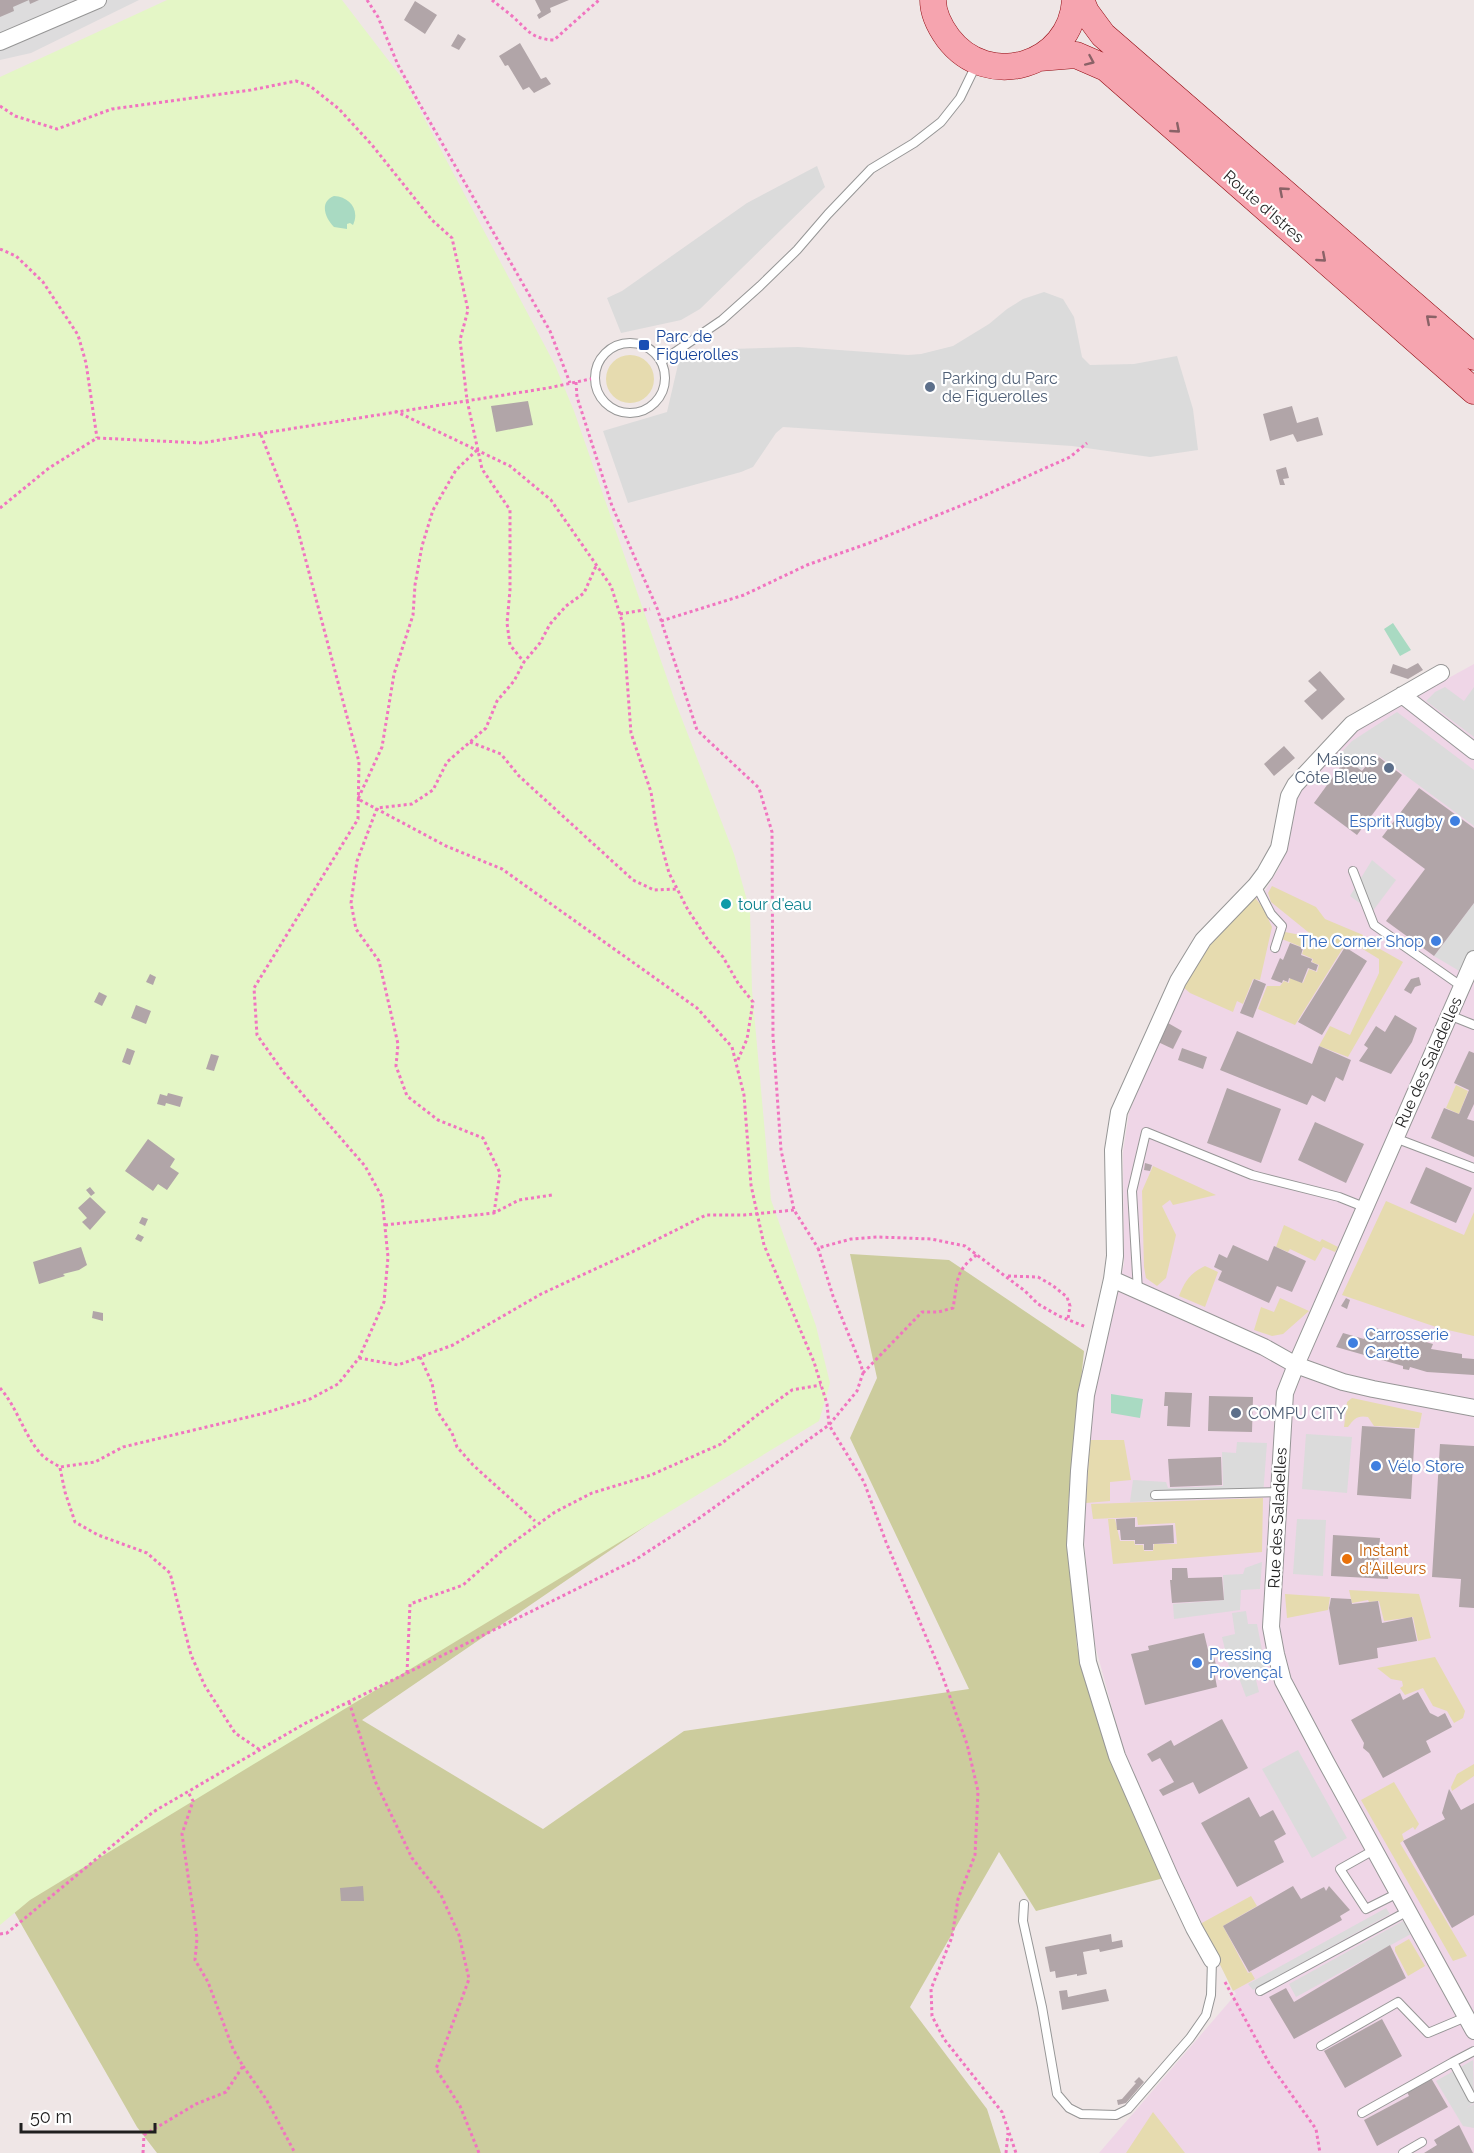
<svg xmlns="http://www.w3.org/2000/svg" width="1474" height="2153" viewBox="0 0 1474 2153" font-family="Raleway,sans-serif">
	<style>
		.residential { fill: #dddcdd }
		.commercial { fill: #efd6e7 }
		.grass { fill: #e6dbaf }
		.forest { fill: #cccc9d }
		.park { fill: #e4f6c6 }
		.parking { fill: #dbdbdb }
		.water { fill: #a9dac2 }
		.building { fill: #b1a5a8 }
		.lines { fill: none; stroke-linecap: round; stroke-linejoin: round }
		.lane-casing { stroke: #969696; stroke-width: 10 }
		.street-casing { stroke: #969696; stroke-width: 18 }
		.primary-casing { stroke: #91090f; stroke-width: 27 }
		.path { stroke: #f174c0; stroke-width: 3; stroke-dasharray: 3 3; stroke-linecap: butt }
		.lane { stroke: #fff; stroke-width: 8 }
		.street { stroke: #fff; stroke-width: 16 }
		.primary { stroke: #f6a4af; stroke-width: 26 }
		.oneway { stroke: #8a6267 }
		.transit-dot { fill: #1a4fb4; stroke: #fff; stroke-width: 2 }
		.service-dot { fill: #5c6f8a; stroke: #fff; stroke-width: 2 }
		.shop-dot { fill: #3f7fe0; stroke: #fff; stroke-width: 2 }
		.culture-dot { fill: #0f9aa8; stroke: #fff; stroke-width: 2 }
		.food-dot { fill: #e8710a; stroke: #fff; stroke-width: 2 }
		.labels { text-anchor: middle; stroke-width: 4.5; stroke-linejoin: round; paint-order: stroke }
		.street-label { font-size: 16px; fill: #1f1f1f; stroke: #fff }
		.transit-label { font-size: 16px; fill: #164399; stroke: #fff; text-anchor: start }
		.service-label { font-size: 16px; fill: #4e5e75; stroke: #fff; text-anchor: start }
		.shop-label { font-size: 16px; fill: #366cbe; stroke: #fff; text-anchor: start }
		.culture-label { font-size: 16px; fill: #0d838f; stroke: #fff; text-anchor: start }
		.food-label { font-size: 16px; fill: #c56008; stroke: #fff; text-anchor: start }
	</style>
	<rect width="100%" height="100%" fill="#efe6e6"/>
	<path class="residential" d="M0 0H139L31 53 0 60Z"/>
	<path class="commercial" d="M1474 664V2153H1099L1236 1994 1194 1917 1124 1753 1091 1630 1083 1527 1085 1476 1092 1397 1124 1264 1123 1152 1129 1113 1152 1054 1183 986 1251 899 1265 891 1279 868 1287 843 1295 803 1300 793 1334 750 1356 729Z"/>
	<path class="grass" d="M606 379a24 24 0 1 1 48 0a24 24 0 1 1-48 0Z
		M1272 886 1316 907 1325 919 1363 935 1364 940 1403 962 1348 1057 1319 1046 1330 1026 1350 1035 1379 973V959L1348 940 1295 1025 1258 1009 1267 986H1280L1284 981 1289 983 1290 978 1303 983 1309 969 1317 972 1319 965 1312 962 1313 959 1302 954 1304 948 1282 939 1285 932 1311 937 1313 936 1271 902 1268 893Z
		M1254 896 1263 908 1272 927 1260 980 1253 979 1243 1004 1237 1001 1233 1012 1190 993 1183 987 1210 945Z
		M1456 1085 1468 1091 1459 1114 1446 1108Z
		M1153 1166 1216 1195 1173 1205 1170 1200 1162 1206 1176 1235 1166 1278 1157 1286 1146 1278 1144 1267 1142 1191Z
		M1386 1201 1464 1235 1474 1212V1336L1439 1328 1342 1295Z
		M1284 1225 1320 1242 1322 1239 1338 1247 1335 1252 1323 1247 1315 1261 1290 1249 1288 1252 1276 1247Z
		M1205 1266 1218 1272 1205 1307 1179 1296C1185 1281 1190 1273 1205 1266Z
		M1280 1298 1309 1311 1283 1334 1272 1336 1254 1330 1261 1307 1274 1312Z
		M1352 1398 1422 1413 1419 1428 1374 1426 1368 1417C1357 1415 1354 1419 1348 1427H1344L1347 1402Z
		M1090 1440H1124L1131 1480 1110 1482V1501L1086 1503Z
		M1263 1498 1262 1552 1113 1564 1108 1519H1115L1120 1541H1134L1135 1545H1143L1144 1551H1153L1154 1544H1177L1175 1523 1138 1525 1137 1517 1093 1519 1091 1504Z
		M1349 1590 1419 1594 1431 1638 1418 1641 1413 1617 1384 1621 1379 1601 1369 1602 1368 1600 1352 1603Z
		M1285 1594 1330 1597 1328 1610 1287 1618Z
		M1435 1657 1465 1711 1463 1718 1454 1723 1447 1711 1433 1706 1423 1688 1405 1695 1400 1688 1403 1686 1402 1681 1391 1679 1377 1668Z
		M1474 1764V1776L1452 1791 1451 1787 1457 1774Z
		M1394 1782 1419 1824 1415 1830 1413 1827 1402 1834 1404 1840 1400 1843 1467 1956 1453 1961 1361 1800Z
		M1251 1896 1257 1906 1223 1926 1248 1973 1251 1972 1255 1979 1233 1991 1200 1924Z
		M1409 1939 1425 1966 1408 1976 1395 1951V1947Z
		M1153 2112 1185 2153H1126Z"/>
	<path class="forest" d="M850 1254 949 1260 1084 1351 1068 1507 1077 1647 1112 1758 1164 1878 1036 1911 999 1852 910 2007 987 2109 1001 2153H157L137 2127 0 1887V1399L798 1422 362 1720 543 1829 684 1731 969 1689 850 1438 877 1378Z"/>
	<path class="park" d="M167 0H342L405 82 555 365 574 411 675 701 734 854 750 911 752 990 771 1200 816 1326 830 1383 819 1421 30 1900 0 1925V77Z"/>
	<path class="parking" d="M817 166 825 187 700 309 681 320 621 333 607 298 622 291 747 203Z
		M1044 292 1063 299 1074 317 1082 357 1090 365 1134 364 1177 356 1193 409 1198 450 1150 457 1072 446 783 427 776 433 753 467 741 472 628 503 603 431 667 412 680 356 730 349 798 347 908 355 921 354 953 346 989 324 1007 309 1023 299Z
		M1445 687 1464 701 1474 687V737L1426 701 1435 692Z
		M1397 712 1474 770V826L1375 753 1361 770 1340 754 1352 741Z
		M1372 860 1396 880 1372 912 1350 896Z
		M1474 903V959L1466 975 1434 956Z
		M1306 1434 1352 1437 1347 1493 1302 1489Z
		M1237 1442 1267 1443 1263 1496 1130 1502 1133 1480 1166 1482 1168 1488 1223 1486 1222 1452 1236 1453Z
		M1297 1519 1326 1520 1323 1576 1293 1574Z
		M1262 1562 1260 1589 1241 1590 1240 1610 1174 1619 1173 1604 1224 1600 1223 1575 1243 1574 1245 1568Z
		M1246 1611 1248 1624H1257L1267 1676 1256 1680 1259 1692 1246 1697 1239 1678 1232 1679 1222 1637 1235 1634 1232 1613Z
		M1298 1750 1347 1838 1312 1858 1262 1769Z
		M1386 1908 1390 1914 1253 1990 1248 1984Z
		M1403 1921 1411 1934 1296 1997 1289 1984Z
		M1473 2060 1474 2103 1466 2108 1474 2104V2128L1463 2126 1436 2081Z"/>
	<path class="water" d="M334 196C350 197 360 210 353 225L350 223 347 224V229L334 227C325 218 319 202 334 196Z
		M1393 623 1411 650 1400 656 1384 629Z
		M1111 1394 1143 1399 1140 1418 1111 1413Z"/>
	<path class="building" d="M0 0H39L30 4 29 0 13 7 14 11 0 17Z
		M535 0H569L550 8 551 12 539 19 537 15 541 12Z
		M415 1 437 15 425 34 404 20Z
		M458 34 466 39 459 50 451 46Z
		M520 43 541 79 546 77 551 84 534 93 529 87 523 90 508 65 505 66 499 56Z
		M528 401 533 425 496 432 491 406Z
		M1292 406 1297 423 1318 417 1323 435 1297 442 1293 434 1270 441 1263 414Z
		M1286 467 1289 478 1283 479 1285 485H1280L1276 470Z
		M1418 663 1423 670 1408 679 1390 673 1393 664 1407 669Z
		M1320 671 1345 699 1322 720 1304 701 1317 690 1308 681Z
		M1284 746 1295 758 1274 776 1264 764Z
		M1375 754 1402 775 1357 835 1314 803 1346 759 1362 771Z
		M1419 788 1474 828V903L1434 956 1386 921 1425 869 1382 837Z
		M726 900 729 902 730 906 728 909 723 910 721 907V902Z
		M1290 943 1303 948 1301 955 1312 959 1311 962 1318 965 1316 971 1308 968 1302 983 1289 978 1288 982 1283 980 1282 983 1271 979 1280 958 1283 960Z
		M1345 947 1367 961 1322 1035 1298 1022Z
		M150 974 156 977 153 985 146 982Z
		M1419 977 1421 985 1415 987 1411 994 1404 990 1411 979Z
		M1254 979 1266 984 1253 1018 1240 1013Z
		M99 992 107 996 102 1006 94 1002Z
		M136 1005 151 1011 146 1024 131 1018Z
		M1395 1015 1417 1028 1412 1042 1391 1074 1359 1061 1368 1048 1364 1045 1376 1026 1385 1032Z
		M1168 1023 1182 1031 1173 1049 1158 1042Z
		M1237 1031 1312 1064 1319 1046 1351 1060 1343 1081 1336 1077 1325 1102 1312 1095 1307 1105 1220 1070Z
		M127 1048 135 1051 130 1065 122 1062Z
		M1182 1048 1207 1057 1203 1069 1178 1060Z
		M1469 1051 1474 1053V1104L1467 1119 1474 1121V1157L1431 1138 1444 1108 1459 1114 1469 1090 1454 1083Z
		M211 1054 219 1056 214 1071 206 1069Z
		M1227 1088 1281 1109 1261 1163 1207 1143Z
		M168 1093 183 1097 180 1107 166 1103 165 1106 157 1104 160 1094 167 1096Z
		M1315 1122 1364 1144 1346 1183 1298 1160Z
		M148 1139 175 1159 170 1167 179 1173 167 1190 158 1184 153 1191 125 1171Z
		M1145 1163 1152 1165 1150 1171 1144 1170Z
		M1426 1167 1472 1188 1456 1223 1410 1203Z
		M90 1187 95 1193 91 1196 86 1190Z
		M90 1197 106 1212 90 1230 82 1222 87 1218 78 1208Z
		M142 1217 148 1219 145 1226 139 1223Z
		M138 1234 144 1237 141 1242 135 1239Z
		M1233 1245 1268 1261 1274 1246 1306 1261 1292 1292 1277 1286 1269 1303 1218 1280 1222 1271 1214 1267 1219 1254 1227 1258Z
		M81 1247 87 1265 79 1270 63 1274 65 1276 39 1284 33 1262Z
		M1346 1298 1350 1300 1347 1309 1341 1306Z
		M93 1311 103 1313V1321L92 1318Z
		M1368 1326 1433 1344 1431 1349 1462 1354V1358L1474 1359V1375L1427 1372 1410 1367 1409 1370 1403 1369V1366L1336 1347 1343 1333 1364 1339Z
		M1165 1392 1192 1393 1190 1427 1167 1426 1168 1406H1164Z
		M1209 1396 1253 1397 1252 1432 1208 1431Z
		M1362 1426 1415 1429 1411 1499 1357 1495Z
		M1440 1444 1474 1446V1608L1459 1607 1461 1579 1432 1577Z
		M1221 1457 1222 1485 1170 1487 1168 1459Z
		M1135 1518V1527L1173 1525 1174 1543 1153 1544V1550H1144V1544H1135V1540H1121L1120 1530H1117L1116 1519Z
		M1333 1535 1380 1538 1378 1566H1389L1388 1579 1331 1576Z
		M1172 1568H1187L1188 1578 1222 1577 1224 1600 1172 1603 1170 1580H1172Z
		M1331 1598 1351 1599 1352 1604 1378 1601 1382 1623 1412 1617 1417 1641 1377 1648 1378 1658 1339 1665 1329 1608Z
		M1204 1633 1208 1650 1212 1649 1216 1665 1213 1666 1217 1687 1145 1705 1131 1654 1149 1650 1148 1646Z
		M1418 1692 1430 1713 1438 1717 1445 1713 1452 1727 1426 1741 1431 1752 1383 1778 1369 1753 1363 1748 1364 1743 1351 1720 1400 1693 1403 1700Z
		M1222 1719 1248 1768 1199 1794 1193 1782 1163 1796 1159 1790 1174 1782 1160 1758 1152 1762 1147 1754 1171 1740 1174 1746Z
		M1449 1789 1461 1810 1474 1803V1915L1452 1928 1403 1841 1445 1819 1442 1813Z
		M1249 1797 1260 1817 1273 1810 1286 1834 1274 1841 1284 1862 1237 1887 1201 1823Z
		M363 1886 364 1901H341L340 1888Z
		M1293 1886 1301 1899 1324 1887 1326 1891 1329 1886 1350 1910 1340 1916 1342 1920 1249 1972 1223 1926Z
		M1111 1934 1112 1942 1122 1940 1123 1947 1100 1952 1099 1949 1083 1952 1087 1974 1077 1976V1974L1056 1978 1055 1971 1050 1972 1045 1947Z
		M1390 1945 1406 1978 1294 2039 1269 1997 1286 1988 1294 2002Z
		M1106 1989 1109 2001 1062 2010 1059 1991 1067 1990 1068 1997Z
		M1382 2019 1402 2056 1345 2088 1324 2051Z
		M1139 2077 1144 2082 1126 2103 1118 2105 1117 2100 1122 2099 1136 2083 1134 2082Z
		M1431 2078 1448 2107 1377 2146 1364 2120 1409 2096 1407 2092Z
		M1459 2125 1473 2153H1424L1437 2145 1434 2140Z"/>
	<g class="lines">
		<g class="lane-casing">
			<path id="lane" d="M595 378a35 35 0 1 1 70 0a35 35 0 1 1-70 0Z
				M662 361 722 320 760 286 797 250 828 214 871 169 914 143 941 122 960 98 977 63
				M1353 871 1374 925 1461 986
				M1256 885 1271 914 1282 926 1275 948
				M1449 1015 1474 1025
				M1395 1138 1474 1168
				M1138 1291 1132 1191 1146 1132 1252 1175 1339 1197 1364 1207
				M1155 1495 1279 1492
				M1374 1850 1340 1869 1366 1909 1398 1893
				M1024 1904 1023 1921 1042 2007 1057 2094 1069 2108 1081 2114 1116 2115 1128 2109 1190 2038 1206 2015 1211 1995 1212 1960
				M1260 1991 1408 1911
				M1321 2046 1398 2002 1428 2033 1466 2017
				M1472 2098 1453 2062 1474 2051
				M1362 2113 1453 2062
				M1403 2153 1422 2142"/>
		</g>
		<g class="street-casing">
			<path id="street" d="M0 42 98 0
				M1402 695 1474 751
				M1474 959 1296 1365 1285 1393 1271 1627 1276 1654 1283 1681 1326 1762 1474 2031
				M1112 1279 1264 1347 1296 1365 1343 1382 1373 1389 1474 1408
				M1212 1960 1194 1928 1171 1879 1117 1756 1088 1662 1075 1545 1079 1471 1086 1395 1112 1279 1115 1256 1113 1150 1119 1112 1178 981 1203 940 1256 885 1265 873 1279 848 1289 796 1295 785 1352 724 1441 673"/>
		</g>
		<g class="primary-casing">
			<path id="primary" d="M933 0C933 14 940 27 948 38 988 91 1071 66 1075 0
				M1081 0 1086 12 1103 35 1474 357
				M1039 58 1076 55 1106 68 1474 391"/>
		</g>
		<path class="path" d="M367 0 378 17 398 65 419 103 550 331 570 383
			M492 0C498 5 505 10 512 16 527 29 531 39 554 40L599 0
			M0 106 15 116 57 129 112 109 251 90 296 81 310 86 339 109 372 145 432 220 452 238 468 310 460 340 467 400 482 469 510 510V590L507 623 510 645 524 662
			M0 249 16 256 43 282 78 335 86 363 97 438
			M576 382 577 397 612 506 657 608 697 730 759 788 772 832 773 1036 781 1150 794 1210 818 1248
			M395 411 510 466 551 500 611 586 623 624 631 733 651 792 656 825 669 873 688 910 708 940 723 957 738 983 753 1002 747 1039 737 1062
			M477 450 456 470 433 510 422 546 415 585 413 615 394 674 382 747 358 799 446 846 502 869 697 1008 732 1047 744 1095 751 1185 764 1245 814 1362 827 1404 829 1425 864 1482 886 1542 941 1672 967 1744 978 1791 975 1855 958 1899 952 1937 931 1989 932 2016 944 2039 1002 2112 1016 2153
			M0 508 49 468 97 438 201 443 548 388 595 378
			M620 614 650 609
			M661 621 744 595 807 565 872 542 977 499 1070 457 1087 443
			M470 742 501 754 519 776 633 880 654 890 677 889
			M494 1213 500 1173 483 1138 438 1120 407 1096 396 1066 398 1044 379 961 356 929 351 903 357 861 377 808 412 804 433 790 447 762 486 728 497 701 514 681 524 662 540 643 550 624 566 606 584 593 596 566
			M385 1225 494 1213 519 1200 552 1195
			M1008 1276 1038 1277 1052 1285 1067 1297 1070 1306 1068 1319
			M420 1357 432 1383 437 1411 452 1433 457 1447 473 1465 535 1521
			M359 1358 398 1365 453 1345 541 1294 630 1253 706 1215H744L794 1210
			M863 1373 922 1312H938L953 1308C958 1281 954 1271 978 1254
			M0 1388C17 1407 23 1433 40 1453 45 1459 53 1463 60 1467L95 1462 123 1447 265 1413 310 1399 338 1384 359 1358 384 1302 388 1257 382 1197 365 1166 284 1073 257 1035 254 988 358 819 359 762 296 523 261 435
			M60 1468 65 1492 75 1522 98 1535 147 1553 170 1573 191 1655 205 1686 235 1733 260 1750
			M407 1673 410 1604 463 1585 504 1549 555 1512 592 1493 651 1475 721 1444 756 1416 792 1390 821 1385
			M349 1702 375 1781 412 1858 441 1895 459 1935 469 1979 436 2069 460 2106 479 2153
			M0 1934 7 1933 153 1812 304 1724 635 1560 698 1519 829 1425 857 1391 863 1373 861 1365 833 1296 818 1248 851 1239 878 1237 931 1239 965 1246 1025 1291 1038 1304 1059 1316 1086 1327
			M1225 1982 1269 2063 1316 2129 1320 2153
			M243 2066 266 2099 295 2153
			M143 2153 144 2135 196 2104 226 2092 243 2066 233 2049 208 1982 195 1960 197 1938 182 1834 193 1801 188 1792
			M1006 2153 1008 2133"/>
		<use href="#lane" class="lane"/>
		<use href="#street" class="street"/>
		<use href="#primary" class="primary"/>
	</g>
	<defs><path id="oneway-chevron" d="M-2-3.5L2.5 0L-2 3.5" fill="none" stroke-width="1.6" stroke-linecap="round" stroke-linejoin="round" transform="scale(1.5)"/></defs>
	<g class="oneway">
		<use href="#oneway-chevron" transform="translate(1090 61) rotate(24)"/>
		<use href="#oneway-chevron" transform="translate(1176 129) rotate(41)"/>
		<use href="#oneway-chevron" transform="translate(1283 191) rotate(-139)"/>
		<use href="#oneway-chevron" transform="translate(1322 258) rotate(41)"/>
		<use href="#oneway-chevron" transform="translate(1430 319) rotate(-139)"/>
	</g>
	<rect class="transit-dot" x="638" y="339" width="12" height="12" rx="3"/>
	<g class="service-dot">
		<circle cx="930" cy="387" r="6"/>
		<circle cx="1389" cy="768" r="6"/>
		<circle cx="1236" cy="1413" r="6"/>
	</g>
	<g class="shop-dot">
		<circle cx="1455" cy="821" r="6"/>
		<circle cx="1436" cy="941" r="6"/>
		<circle cx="1353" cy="1343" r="6"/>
		<circle cx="1376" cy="1466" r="6"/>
		<circle cx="1197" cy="1663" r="6"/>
	</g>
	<circle class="culture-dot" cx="726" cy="904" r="6"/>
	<circle class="food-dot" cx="1347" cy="1559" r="6"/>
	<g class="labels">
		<g class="street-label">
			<text transform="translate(1264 206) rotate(41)" y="6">Route d'Istres</text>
			<text transform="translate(1428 1062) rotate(-66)" y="6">Rue des Saladelles</text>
			<text transform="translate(1277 1518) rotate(-87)" y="6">Rue des Saladelles</text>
		</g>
		<g class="transit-label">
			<text x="656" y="342">Parc de<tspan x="656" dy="18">Figuerolles</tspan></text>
		</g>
		<g class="service-label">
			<text x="942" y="384">Parking du Parc<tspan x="942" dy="18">de Figuerolles</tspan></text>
			<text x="1377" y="765" text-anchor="end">Maisons<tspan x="1377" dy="18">Côte Bleue</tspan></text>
			<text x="1248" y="1419">COMPU CITY</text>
		</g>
		<g class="shop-label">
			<text x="1443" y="827" text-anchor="end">Esprit Rugby</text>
			<text x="1424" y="947" text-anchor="end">The Corner Shop</text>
			<text x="1365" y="1340">Carrosserie<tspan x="1365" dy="18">Carette</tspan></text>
			<text x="1388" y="1472">Vélo Store</text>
			<text x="1209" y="1660">Pressing<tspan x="1209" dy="18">Provençal</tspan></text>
		</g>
		<g class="culture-label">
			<text x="738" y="910">tour d'eau</text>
		</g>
		<g class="food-label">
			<text x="1359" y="1556">Instant<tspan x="1359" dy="18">d'Ailleurs</tspan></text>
		</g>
	</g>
	<path d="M21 2123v9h134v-9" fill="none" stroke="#1f1f1f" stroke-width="3"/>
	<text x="30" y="2123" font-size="18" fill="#1f1f1f" stroke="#ffffff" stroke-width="4.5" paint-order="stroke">50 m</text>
</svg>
